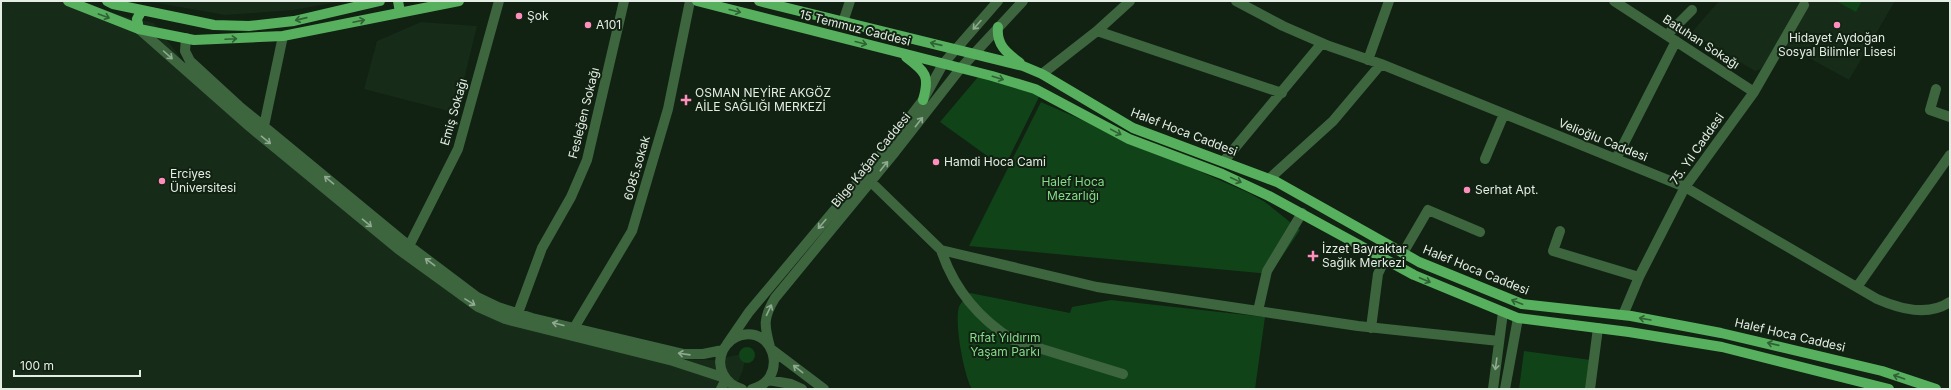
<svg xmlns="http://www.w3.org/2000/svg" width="1951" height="390" viewBox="0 0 1951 390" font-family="Inter,sans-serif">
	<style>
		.built { fill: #162b18 }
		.green { fill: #104317 }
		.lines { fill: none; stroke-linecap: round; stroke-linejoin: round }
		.minor { stroke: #3d663f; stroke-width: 10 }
		.major { stroke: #57b05e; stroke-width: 10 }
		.oneway { stroke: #306134 }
		.oneway2 { stroke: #90aa92 }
		.poi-dot { fill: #fe8ebb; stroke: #112112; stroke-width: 1.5 }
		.labels { text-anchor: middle; stroke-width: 4; stroke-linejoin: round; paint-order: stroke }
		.poi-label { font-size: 12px; fill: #e4eee4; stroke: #112112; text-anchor: start }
		.street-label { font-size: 12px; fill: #e4eee4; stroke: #112112 }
		.park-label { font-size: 12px; fill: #84db89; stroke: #112112 }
	</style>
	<rect width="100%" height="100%" fill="#112112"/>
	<path class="built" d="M1 1H80L123 16 154 23 187 66 476 300 682 359 713 360 746 353 743 370 736 386 734 389H1Z
		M146 1H343L294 10 225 15Z
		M1719 1H1803L1761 69 1755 71 1691 33Z
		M1805 1H1895L1849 80 1782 43Z
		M421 22 477 26 456 113 364 89 377 41Z"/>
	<path class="green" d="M1836 1H1862L1856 12Z
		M978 77 1003 82 1040 95 1004 168 940 122Z
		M1041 102 1249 193 1265 202 1300 230 1270 274 969 246Z
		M970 293 1070 313 1072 307 1111 300 1265 317 1255 389H972C964 376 954 322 959 307 960 303 967 297 970 293Z
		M739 355a8 8 0 1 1 16 0a8 8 0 1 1-16 0Z
		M1524 351 1591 360 1587 389H1519Z"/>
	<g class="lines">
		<path class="minor" d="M1236 1 1283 26 1329 46 1381 64 1685 187 1877 299C1900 309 1928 317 1950 302
			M1614 1 1754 92
			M843 22 850 1
			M139 29 250 127 398 249 478 307 505 319 673 361 725 378
			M1097 31 1282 93
			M1667 35 1692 10
			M186 38 185 51 190 61 239 106 408 245 477 297 498 307 532 318 684 354H703L723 350
			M1368 60 1389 1
			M1042 74 1097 31 1130 1
			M1936 89 1930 110 1950 117
			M264 126 283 36
			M1485 159 1504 114
			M1616 159 1676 41
			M1224 161 1322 43
			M1269 179 1333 121 1381 64
			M871 182 941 250 1097 287 1358 326 1499 341
			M1560 231 1553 251 1639 277
			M409 246 458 149 499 1
			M941 250C954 289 978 318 1013 340L1123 374
			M1403 253 1428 210 1480 232
			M1857 287 1950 155
			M1258 311 1267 271 1302 213
			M518 313 542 248 571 197 587 160 624 1
			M1623 315 1639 277 1685 187 1754 92 1804 5
			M574 328 632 231 668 109 690 1
			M1371 328 1378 274 1385 259
			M727 344 749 312 888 146 923 100 943 64 998 1
			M770 347C764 325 763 318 775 298L895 152 960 69 1023 1
			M771 349 824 389
			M768 380 791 384 802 389
			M721 389 726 379
			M742 389C725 384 715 367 723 350 727 343 734 337 742 335 777 328 787 381 752 389
			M1493 389 1503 312
			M1505 389 1518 318
			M1590 389 1598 328"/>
		<path class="major" d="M68 1 139 29 194 40 283 36 459 1
			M107 1 113 4 214 25 249 26 294 21 380 1
			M398 1 400 12
			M697 1 992 76 1035 89 1129 139 1222 174 1269 196 1414 275 1518 318 1629 332 1722 347 1889 389
			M759 1 1023 66 1042 74 1133 128 1277 182 1419 262 1522 304 1631 316 1721 333 1882 371 1936 389
			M998 27C996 45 1007 53 1020 63
			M139 29 137 19 142 10
			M906 57C926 72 930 76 923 100"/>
	</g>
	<defs><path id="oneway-shaft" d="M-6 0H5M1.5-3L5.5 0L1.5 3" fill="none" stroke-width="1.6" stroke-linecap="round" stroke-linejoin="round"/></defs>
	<g class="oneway">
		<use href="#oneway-shaft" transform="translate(735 11) rotate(14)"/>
		<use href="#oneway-shaft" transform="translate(104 16) rotate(20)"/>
		<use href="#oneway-shaft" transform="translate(301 19) rotate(167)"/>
		<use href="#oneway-shaft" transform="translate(359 21) rotate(-12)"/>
		<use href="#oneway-shaft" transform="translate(231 39) rotate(-3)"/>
		<use href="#oneway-shaft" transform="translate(861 43) rotate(14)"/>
		<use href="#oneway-shaft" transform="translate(936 44) rotate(-167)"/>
		<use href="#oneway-shaft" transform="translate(998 78) rotate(17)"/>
		<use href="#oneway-shaft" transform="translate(1116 132) rotate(28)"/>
		<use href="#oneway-shaft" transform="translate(1236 180) rotate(25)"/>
		<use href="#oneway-shaft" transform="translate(1425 280) rotate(23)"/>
		<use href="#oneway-shaft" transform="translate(1517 302) rotate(-159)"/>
		<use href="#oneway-shaft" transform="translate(1645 319) rotate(-170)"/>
		<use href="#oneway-shaft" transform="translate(1773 344) rotate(-167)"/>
		<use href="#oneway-shaft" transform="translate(1899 377) rotate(-161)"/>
	</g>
	<g class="oneway2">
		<use href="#oneway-shaft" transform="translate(977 25) rotate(132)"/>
		<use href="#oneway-shaft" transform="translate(168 55) rotate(42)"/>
		<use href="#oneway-shaft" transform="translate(919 122) rotate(-52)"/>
		<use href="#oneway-shaft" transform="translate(266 140) rotate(39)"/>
		<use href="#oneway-shaft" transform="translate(884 166) rotate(-51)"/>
		<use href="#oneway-shaft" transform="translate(329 180) rotate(-140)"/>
		<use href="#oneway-shaft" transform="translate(367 223) rotate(40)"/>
		<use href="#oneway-shaft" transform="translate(822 224) rotate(130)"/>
		<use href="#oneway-shaft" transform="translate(430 262) rotate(-143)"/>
		<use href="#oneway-shaft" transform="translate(470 302) rotate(32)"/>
		<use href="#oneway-shaft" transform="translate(769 310) rotate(-65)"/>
		<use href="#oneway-shaft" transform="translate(558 324) rotate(-166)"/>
		<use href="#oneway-shaft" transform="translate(684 354) rotate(-172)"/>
		<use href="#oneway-shaft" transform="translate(1496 364) rotate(98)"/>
		<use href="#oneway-shaft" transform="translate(798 369) rotate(-142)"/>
	</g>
	<g class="poi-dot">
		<circle cx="519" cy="16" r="4"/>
		<circle cx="588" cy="25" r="4"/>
		<circle cx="1837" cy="25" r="4"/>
		<path d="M684 94h4v4h4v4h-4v4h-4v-4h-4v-4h4z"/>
		<circle cx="936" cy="162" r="4"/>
		<circle cx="162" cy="181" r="4"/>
		<circle cx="1467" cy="190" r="4"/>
		<path d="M1311 250h4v4h4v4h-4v4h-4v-4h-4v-4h4z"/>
	</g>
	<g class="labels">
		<g class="poi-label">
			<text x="527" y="20">Şok</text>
			<text x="596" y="29">A101</text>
			<text x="1837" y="42" text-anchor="middle">Hidayet Aydoğan<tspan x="1837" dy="14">Sosyal Bilimler Lisesi</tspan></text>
			<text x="695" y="97">OSMAN NEYİRE AKGÖZ<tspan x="695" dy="14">AİLE SAĞLIĞI MERKEZİ</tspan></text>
			<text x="944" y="166">Hamdi Hoca Cami</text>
			<text x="170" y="178">Erciyes<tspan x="170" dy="14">Üniversitesi</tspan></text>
			<text x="1475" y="194">Serhat Apt.</text>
			<text x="1322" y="253">İzzet Bayraktar<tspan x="1322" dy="14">Sağlık Merkezi</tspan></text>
		</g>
		<g class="street-label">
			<text transform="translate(855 28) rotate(14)" y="4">15 Temmuz Caddesi</text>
			<text transform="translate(1701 42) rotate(33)" y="4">Batuhan Sokağı</text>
			<text transform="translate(454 112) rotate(-74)" y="4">Emiş Sokağı</text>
			<text transform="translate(584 113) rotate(-76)" y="4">Fesleğen Sokağı</text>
			<text transform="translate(1184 132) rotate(21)" y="4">Halef Hoca Caddesi</text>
			<text transform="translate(1603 140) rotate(22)" y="4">Velioğlu Caddesi</text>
			<text transform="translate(1697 149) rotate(-55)" y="4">75. Yıl Caddesi</text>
			<text transform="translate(871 160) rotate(-51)" y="4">Bilge Kağan Caddesi</text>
			<text transform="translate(637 168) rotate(-74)" y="4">6085.sokak</text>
			<text transform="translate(1476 270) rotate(22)" y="4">Halef Hoca Caddesi</text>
			<text transform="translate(1790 335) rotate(13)" y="4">Halef Hoca Caddesi</text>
		</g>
		<g class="park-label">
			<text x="1073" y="186">Halef Hoca<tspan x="1073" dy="14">Mezarlığı</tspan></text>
			<text x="1005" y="342">Rıfat Yıldırım<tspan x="1005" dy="14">Yaşam Parkı</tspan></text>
		</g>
	</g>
	<rect width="1951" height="390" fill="none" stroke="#e4eee4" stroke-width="4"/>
	<path d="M14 370v6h126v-6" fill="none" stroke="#e4eee4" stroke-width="2"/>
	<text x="20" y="370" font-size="12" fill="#e4eee4" stroke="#112112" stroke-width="3" paint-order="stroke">100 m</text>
</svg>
